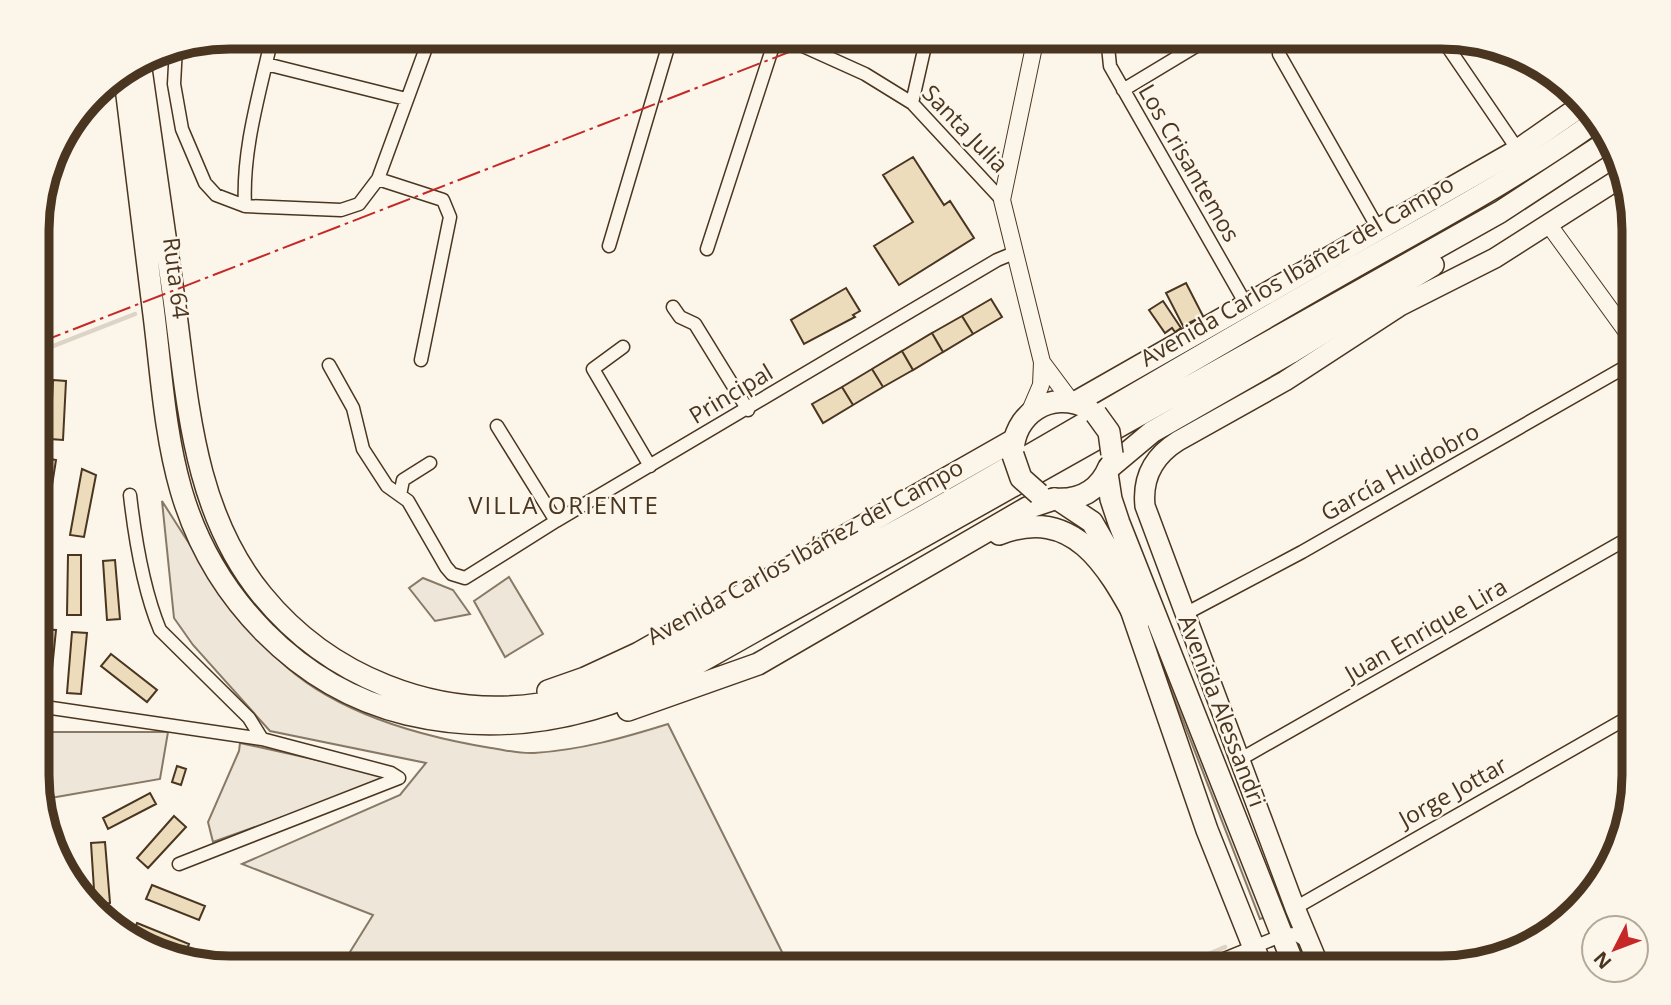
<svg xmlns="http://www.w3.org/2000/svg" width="1671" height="1005" viewBox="0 0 1671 1005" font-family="'Open Sans',sans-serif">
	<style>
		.green { fill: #ede6d9; stroke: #887966; stroke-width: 2 }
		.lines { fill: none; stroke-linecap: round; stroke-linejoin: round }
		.stream { stroke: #dcd4c6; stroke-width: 4.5 }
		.building { fill: #ecdcbc; stroke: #4a3520; stroke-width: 2 }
		.minor-casing { stroke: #4a3520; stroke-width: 15 }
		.tertiary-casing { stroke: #4a3520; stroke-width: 18 }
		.secondary-casing { stroke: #4a3520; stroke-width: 22 }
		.primary-casing { stroke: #4a3520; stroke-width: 24 }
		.trunk-casing { stroke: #4a3520; stroke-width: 24 }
		.minor { stroke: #fbf6e9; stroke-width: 12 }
		.tertiary { stroke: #fbf6e9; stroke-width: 16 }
		.secondary { stroke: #fbf6e9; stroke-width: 19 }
		.primary { stroke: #fbf6e9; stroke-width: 21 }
		.trunk { stroke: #fbf6e9; stroke-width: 21 }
		.primary-bridge-casing { stroke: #4a3520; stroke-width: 24; stroke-linecap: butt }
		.primary-bridge { stroke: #fbf6e9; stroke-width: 21 }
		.power { stroke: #c62828; stroke-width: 2; stroke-dasharray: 24 5 3.5 5; stroke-linecap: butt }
		.labels { text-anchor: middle; stroke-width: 5; stroke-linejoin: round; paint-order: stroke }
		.street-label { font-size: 23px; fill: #4a3520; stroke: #fbf6e9 }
		.neighbourhood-label { font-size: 24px; letter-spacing: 2px; fill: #4a3520; stroke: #fbf6e9 }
		.rim { fill: none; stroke: #4a3520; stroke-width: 9 }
	</style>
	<rect width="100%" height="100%" fill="#fbf6e9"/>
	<path class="green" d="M162 501C197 556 231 612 278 659 333 713 418 736 491 748 505 750 520 754 534 753 581 750 623 738 668 724L790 968H340L373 915 242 864 400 795 426 763 270 731 193 645 174 618Z
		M1110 523 1266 917 1260 919 1107 525Z
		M509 577 543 634 505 657 474 601Z
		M423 578 453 590 470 614 435 621 409 588Z
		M40 732H168L160 779 39 800Z
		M240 743 394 777 213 842 208 822 239 751Z"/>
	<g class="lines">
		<path class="stream" d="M38 352 135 314
			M1176 968 1225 947"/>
	</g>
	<path class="building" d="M913 157 944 205 950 201 974 238 899 285 874 246 913 222 883 175Z
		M1186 283 1203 316 1183 326 1166 293Z
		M846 288 860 311 853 315 855 317 804 344 791 320Z
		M991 299 1002 317 973 334 962 316Z
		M1163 301 1181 328 1175 332 1172 328 1165 333 1149 310Z
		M962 316 973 334 943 352 932 333Z
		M932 333 943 352 913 370 902 351Z
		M902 351 913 370 883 387 872 369Z
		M872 369 883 387 853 405 842 387Z
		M53 380 66 381 63 440 50 439Z
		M842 387 853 405 823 423 812 404Z
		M41 457 56 460 47 517 38 516Z
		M82 469 96 475 84 537 70 535Z
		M68 555H81V615H67Z
		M115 560 120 619 107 620 103 561Z
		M42 629 56 630 50 689 38 687Z
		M72 632 87 633 81 694 67 693Z
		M111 654 157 690 147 702 101 666Z
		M177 766 186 769 181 785 172 782Z
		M150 793 156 804 108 829 103 818Z
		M174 816 186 827 148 868 137 858Z
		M59 834 62 862 52 835Z
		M105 842 110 903 95 905 91 843Z
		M152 885 205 906 199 920 146 899Z
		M137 923 189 944 184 956 132 936Z"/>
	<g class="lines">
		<g class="minor-casing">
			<path id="minor" d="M783 37 865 74 912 103 1002 200
				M1107 37 1110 66 1247 306
				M1441 37 1518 150
				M176 47 174 84 182 129 205 183 216 195 245 206 341 210 359 204 378 179 430 37
				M1279 54 1379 230
				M266 64 406 99
				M1123 90 1211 37
				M912 103 927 37
				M378 179 443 200 450 217 421 360
				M245 206C242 149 260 92 272 37
				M609 246 671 37
				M707 249 776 37
				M673 307 680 317 695 324 748 410
				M623 347 593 369 650 466
				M329 365 353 408 363 449 387 486 408 501 446 567 452 574 465 578 556 521 997 260 1014 253
				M497 426 556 521
				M130 495C135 539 143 589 160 630L249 718 262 739
				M400 495 403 480 430 463
				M1185 614 1302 552 1634 362
				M38 706 262 739 391 773 399 778
				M1239 760 1634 535
				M179 864 399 778
				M1295 908 1634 714
				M1533 944 1541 939
				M1202 968 1283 935 1295 934 1308 942"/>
		</g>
		<g class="tertiary-casing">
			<path id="tertiary" d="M1549 225 1634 342
				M1632 340 1634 364
				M1042 362 1071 401
				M1029 413 1041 385 1042 362 1002 200 1036 37"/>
		</g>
		<g class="secondary-casing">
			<path id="secondary" d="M1320 968 1295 908 1145 506C1142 477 1154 456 1178 441L1285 381 1400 306 1495 258 1622 177"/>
		</g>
		<g class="primary-casing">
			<path id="primary" d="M1076 402 1518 150 1581 106
				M1013 455C1012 414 1051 389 1088 408
				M1107 473 1111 499 1119 523 1295 968
				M1054 499C1079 501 1099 491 1109 467
				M1059 500 1092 522 1114 560 1207 830 1262 968"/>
		</g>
		<g class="trunk-casing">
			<path id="trunk" d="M140 62C151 141 162 220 174 299 188 402 193 511 262 595 328 676 435 720 540 704 617 692 682 652 749 614 806 581 864 549 922 517 1058 440 1192 360 1328 282 1418 230 1512 182 1596 121
				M124 71C134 150 144 229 153 307 161 368 164 431 181 490 212 597 298 688 407 714 501 736 588 720 673 677L1500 212 1610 140
				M1109 468 1152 432 1290 353 1433 265
				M999 534C1074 505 1107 566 1138 622
				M548 691 585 678 639 653 1014 440
				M628 710 758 664 1027 508 1054 499"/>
		</g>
		<use href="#minor" class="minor"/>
		<use href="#tertiary" class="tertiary"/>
		<use href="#secondary" class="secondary"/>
		<use href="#primary" class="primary"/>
		<use href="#trunk" class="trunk"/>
		<g class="primary-bridge-casing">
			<path id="primary-bridge" d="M1096 414 1109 432 1112 454
				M1013 455 1021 478 1039 494"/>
		</g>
		<use href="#primary-bridge" class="primary-bridge"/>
		<path class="power" d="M38 343 828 37"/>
	</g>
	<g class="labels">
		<g class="street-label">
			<text transform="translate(965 129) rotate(46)" y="8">Santa Julia</text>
			<text transform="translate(1189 163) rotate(60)" y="8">Los Crisantemos</text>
			<text transform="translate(1297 271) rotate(-30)" y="8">Avenida Carlos Ibáñez del Campo</text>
			<text transform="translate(176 278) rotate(83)" y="8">Ruta 64</text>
			<text transform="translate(731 394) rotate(-31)" y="8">Principal</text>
			<text transform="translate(1400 472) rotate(-29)" y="8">García Huidobro</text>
			<text transform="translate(805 552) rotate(-29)" y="8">Avenida Carlos Ibáñez del Campo</text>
			<text transform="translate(1426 630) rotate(-30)" y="8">Juan Enrique Lira</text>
			<text transform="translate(1222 711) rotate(69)" y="8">Avenida Alessandri</text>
			<text transform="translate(1453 792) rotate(-29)" y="8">Jorge Jottar</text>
		</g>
		<g class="neighbourhood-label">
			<text x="564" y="514">VILLA ORIENTE</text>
		</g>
	</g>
	<path d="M0 0H1671V1005H0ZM230 49H1441A181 181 0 0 1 1622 230V775A181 181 0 0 1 1441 956H230A181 181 0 0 1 49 775V230A181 181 0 0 1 230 49Z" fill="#fbf6e9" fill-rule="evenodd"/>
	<path class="rim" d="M230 49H1441A181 181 0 0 1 1622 230V775A181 181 0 0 1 1441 956H230A181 181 0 0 1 49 775V230A181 181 0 0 1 230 49Z"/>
	<g transform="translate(1615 949) rotate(228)"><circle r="33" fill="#fbf6e9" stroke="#b4a999" stroke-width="2"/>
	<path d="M0-5L12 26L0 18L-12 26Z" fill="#c62828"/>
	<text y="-10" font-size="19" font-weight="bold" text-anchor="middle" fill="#4a3520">N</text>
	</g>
</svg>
